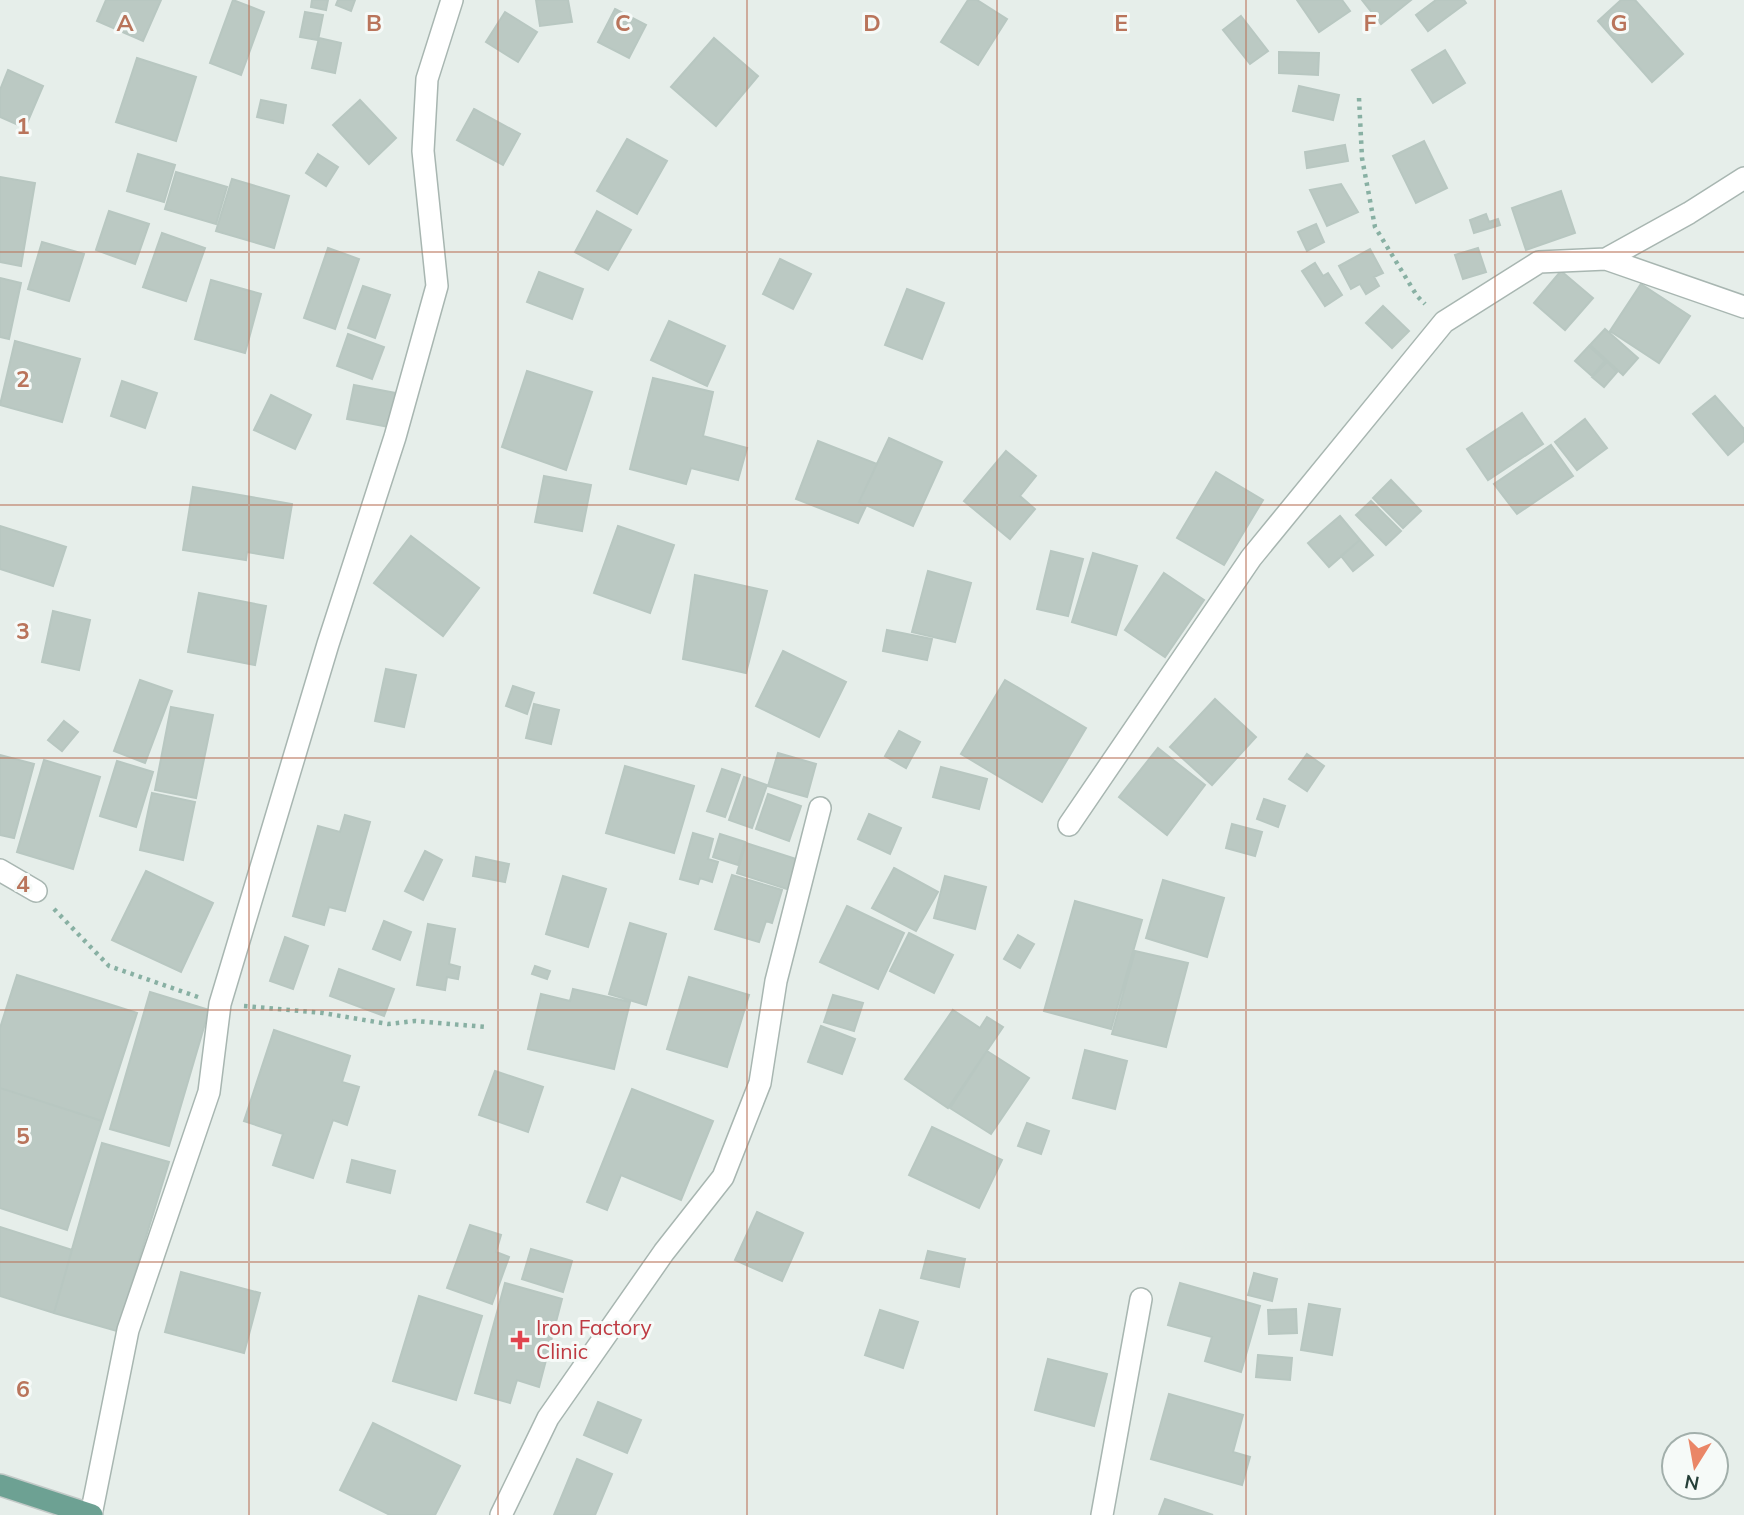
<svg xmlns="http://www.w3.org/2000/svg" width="1744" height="1515" viewBox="0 0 1744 1515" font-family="Mulish,sans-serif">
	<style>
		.building { fill: #bbc9c3; stroke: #b8c7c1; stroke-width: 2 }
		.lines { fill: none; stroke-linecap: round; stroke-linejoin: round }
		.street-casing { stroke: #a8b6b1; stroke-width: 24 }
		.primary-casing { stroke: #c2c9c7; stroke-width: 24 }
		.path { stroke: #88b0a3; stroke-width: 4.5; stroke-dasharray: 3.5 5; stroke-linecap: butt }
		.street { stroke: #fff; stroke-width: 21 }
		.primary { stroke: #6da193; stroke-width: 21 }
		.grid { fill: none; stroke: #b9745b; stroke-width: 2; stroke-opacity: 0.55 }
		.health-dot { fill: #e0444e; stroke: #f6faf8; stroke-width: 2.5 }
		.labels { text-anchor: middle; stroke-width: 6; stroke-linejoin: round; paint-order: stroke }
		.health-label { font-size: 21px; fill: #be3a42; stroke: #f6faf8; text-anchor: start }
		.grid-label { font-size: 23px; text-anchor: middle; font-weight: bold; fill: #b9745b; stroke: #f6faf8; stroke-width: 6; stroke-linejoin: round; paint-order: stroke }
	</style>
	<rect width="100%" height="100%" fill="#e6eeea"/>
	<path class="building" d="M106 0H161L143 41 97 21Z
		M233 0 264 12 241 75 210 63Z
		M312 0H328L326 10 311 7Z
		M338 0H355L351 11 336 5Z
		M536 0H568L572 22 540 26Z
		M968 0H977L1007 19 978 65 941 42Z
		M1297 0H1342L1350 11 1319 32Z
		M1362 0H1411L1381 24Z
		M1436 0H1464L1466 3 1428 31 1416 15Z
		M1621 0H1635L1683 54 1652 82 1598 21Z
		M615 9 646 25 629 58 598 42Z
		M305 12 323 15 318 40 300 37Z
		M505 12 537 32 518 62 486 42Z
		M1241 16 1268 51 1250 64 1223 30Z
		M319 38 341 43 335 73 312 68Z
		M714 38 758 76 716 126 671 87Z
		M1445 50 1465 83 1433 103 1412 70Z
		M1279 52 1319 53 1318 75 1279 73Z
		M137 58 196 77 176 141 116 122Z
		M8 70 43 86 25 128 0 117V90Z
		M1299 86 1339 95 1333 120 1293 111Z
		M261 100 286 105 283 123 257 117Z
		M360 100 396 138 369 164 333 125Z
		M474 109 520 134 503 165 457 140Z
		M627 139 667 161 637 214 597 191Z
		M1424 141 1447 188 1416 203 1393 156Z
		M1345 145 1348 161 1307 168 1305 152Z
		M138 154 175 165 164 202 127 191Z
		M318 154 338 167 326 186 306 173Z
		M176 172 227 187 216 224 165 209Z
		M0 177 35 183 21 266 0 262Z
		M232 179 289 196 274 248 216 231Z
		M1341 184 1358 212 1327 226 1310 190Z
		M1561 191 1575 233 1526 250 1512 208Z
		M109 211 149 224 135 264 96 250Z
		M597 211 631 230 608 270 575 252Z
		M1486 214 1489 222 1498 219 1500 225 1474 233 1470 220Z
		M1316 224 1324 242 1307 251 1298 232Z
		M162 233 205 248 186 301 143 287Z
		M42 242 84 254 69 301 28 289Z
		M328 248 359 259 335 329 304 318Z
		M1478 248 1486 272 1463 279 1455 255Z
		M1370 249 1383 273 1374 277 1379 286 1366 294 1360 284 1351 289 1339 266Z
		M780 259 811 274 793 309 763 294Z
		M1315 263 1323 276 1328 273 1342 295 1325 306 1302 271Z
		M1561 271 1593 298 1565 330 1534 303Z
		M539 272 583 289 572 319 527 302Z
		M0 278 21 283 9 339 0 337Z
		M211 280 261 294 245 353 195 339Z
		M1641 284 1690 316 1659 363 1610 331Z
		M363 286 390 295 375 338 348 328Z
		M907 289 944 303 922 359 885 345Z
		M1383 306 1409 331 1392 348 1366 323Z
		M669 321 725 346 707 386 651 360Z
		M1605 329 1638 358 1623 375 1590 345Z
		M348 334 384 347 372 379 337 366Z
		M15 341 80 359 62 422 0 405Z
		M1589 346 1605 361 1592 376 1575 361Z
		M1607 362 1617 372 1604 387 1592 377Z
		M527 371 592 392 566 470 502 447Z
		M653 378 713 392 703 436 747 448 738 480 691 468 686 484 630 469Z
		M122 381 157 393 145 428 111 416Z
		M354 385 396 393 389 427 347 419Z
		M271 395 311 415 295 449 254 430Z
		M1715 396 1744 429V441L1728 455 1693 414Z
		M1522 413 1543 444 1488 480 1467 449Z
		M1585 419 1607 448 1577 470 1555 442Z
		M889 438 942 462 913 526 859 502Z
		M818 441 877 464 859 502 866 506 858 523 796 499Z
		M1551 445 1573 476 1517 514 1494 484Z
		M1006 451 1036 476 1020 496 1035 509 1010 539 964 501Z
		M1216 472 1263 500 1224 565 1177 538Z
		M544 476 591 485 582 531 535 522Z
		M1391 480 1421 511 1403 528 1373 498Z
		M193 487 292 504 283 558 247 552 246 560 183 550Z
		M1371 501 1401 531 1386 545 1356 515Z
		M1340 516 1360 540 1329 567 1308 543Z
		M0 526 66 547 53 586 0 569Z
		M618 526 674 545 650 613 594 593Z
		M411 536 479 588 443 636 374 583Z
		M1360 540 1373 555 1353 571 1341 556Z
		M1051 551 1083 559 1068 616 1037 609Z
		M1093 553 1137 566 1116 635 1072 622Z
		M928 571 971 583 955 642 912 632Z
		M1164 573 1204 600 1165 657 1125 630Z
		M695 575 767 591 746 673 683 659Z
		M199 593 266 606 255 665 188 652Z
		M53 611 90 620 79 670 42 662Z
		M887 630 932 639 927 660 883 651Z
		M783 651 846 682 819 737 756 706Z
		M386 669 416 675 404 727 375 721Z
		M140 680 172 691 145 763 114 751Z
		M1005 680 1086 728 1042 802 961 754Z
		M513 686 534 693 527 714 506 706Z
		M1215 699 1256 737 1212 785 1170 747Z
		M534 704 559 710 551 744 526 738Z
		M171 707 213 715 196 798 155 790Z
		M64 721 78 732 62 751 48 740Z
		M899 731 920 742 906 768 885 756Z
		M1158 748 1205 785 1167 835 1119 797Z
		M778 753 816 764 807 797 768 786Z
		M1307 754 1324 766 1307 791 1289 779Z
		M0 755 34 764 14 838 0 835Z
		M44 760 100 777 73 869 17 852Z
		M117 761 153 772 136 827 100 816Z
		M625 766 694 786 674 853 606 833Z
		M941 767 987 779 979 809 933 797Z
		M722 769 740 775 725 817 707 811Z
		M744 777 767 785 752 828 729 820Z
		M152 793 195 802 183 860 140 850Z
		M768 794 801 806 789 841 756 829Z
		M1264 799 1285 806 1278 827 1257 819Z
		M869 814 901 828 890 854 858 839Z
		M345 815 370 822 345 911 329 907 324 925 293 916 318 826 340 832Z
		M1232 824 1262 832 1255 856 1226 848Z
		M693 833 713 839 708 859 718 862 712 882 700 878 698 884 680 879Z
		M720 834 745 842 738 865 713 857Z
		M746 843 802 861 793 891 737 873Z
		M425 851 442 860 423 900 405 891Z
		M476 857 509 864 505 882 473 876Z
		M894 868 938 892 916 931 872 908Z
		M146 871 213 903 181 972 112 940Z
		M732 875 782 890 772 923 766 921 759 942 715 929Z
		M563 876 606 889 588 947 546 934Z
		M945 876 986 887 975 929 934 918Z
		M1163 880 1224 898 1207 957 1146 938Z
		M1075 901 1142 920 1111 1029 1044 1011Z
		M847 906 904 933 878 989 820 962Z
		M384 921 411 932 400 960 373 949Z
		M630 923 666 934 646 1005 609 994Z
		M428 924 455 929 449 964 460 967 458 979 447 977 445 990 417 985Z
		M909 933 953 955 934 993 890 971Z
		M1018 935 1034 944 1020 968 1004 959Z
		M285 937 308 946 293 989 270 981Z
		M1135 951 1188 963 1166 1047 1112 1034Z
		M535 966 550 971 547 979 532 974Z
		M339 969 394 989 384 1016 330 996Z
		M17 975 137 1013 102 1121 0 1088V1028Z
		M689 977 749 995 727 1067 667 1049Z
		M573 989 630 1002 614 1069 528 1049 541 994 570 1001Z
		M150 992 209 1010 169 1146 110 1129Z
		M833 995 863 1003 854 1031 824 1022Z
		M953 1010 980 1028 987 1017 1003 1027 948 1108 905 1079Z
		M821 1026 855 1039 842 1074 808 1062Z
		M274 1030 350 1056 342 1082 359 1087 347 1125 333 1120 313 1178 273 1165 283 1134 244 1121Z
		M1085 1050 1127 1061 1115 1109 1073 1098Z
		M987 1051 1029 1078 991 1134 950 1108Z
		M495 1071 543 1087 528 1132 479 1115Z
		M0 1088 102 1121 67 1230 0 1208Z
		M632 1089 713 1121 681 1200 621 1175 607 1210 587 1202Z
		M1027 1123 1049 1131 1041 1154 1018 1146Z
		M932 1127 1002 1160 979 1208 909 1175Z
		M102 1143 169 1162 117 1331 54 1313Z
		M352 1160 395 1171 390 1193 347 1182Z
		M757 1212 803 1233 782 1281 735 1260Z
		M470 1225 501 1235 496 1252 509 1257 492 1304 447 1288Z
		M0 1227 72 1250 54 1313 0 1296Z
		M531 1249 572 1261 563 1292 522 1279Z
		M928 1251 965 1259 959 1287 921 1278Z
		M181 1272 260 1293 244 1353 165 1332Z
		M1254 1273 1277 1279 1272 1301 1248 1295Z
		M505 1283 562 1299 539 1387 517 1380 510 1403 475 1393Z
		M1180 1283 1260 1306 1241 1372 1205 1361 1212 1337 1168 1325Z
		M419 1296 482 1316 456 1400 393 1381Z
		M1309 1304 1340 1309 1332 1355 1301 1350Z
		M1296 1309 1297 1333 1269 1334 1268 1310Z
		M880 1310 918 1322 903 1368 865 1355Z
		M1258 1355 1292 1358 1290 1380 1256 1377Z
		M1048 1359 1107 1374 1094 1426 1035 1410Z
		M1169 1394 1243 1415 1233 1452 1250 1457 1242 1485 1151 1459Z
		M598 1402 641 1420 627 1453 584 1435Z
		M373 1423 460 1466 435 1515H390L340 1490Z
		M577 1459 612 1474 595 1515H554Z
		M1165 1499 1213 1515H1159Z"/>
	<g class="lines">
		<g class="street-casing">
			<path id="street" d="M1606 259 1689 213 1744 178
				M1069 825 1251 558 1444 322 1539 262 1606 259 1744 307
				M0 870 36 891
				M91 1515 128 1330 209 1092 220 1004 328 644 395 437 437 286 423 151 427 79 452 0
				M501 1515 548 1418 664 1252 723 1177 760 1083 776 981 820 808
				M1102 1515 1141 1299"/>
		</g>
		<g class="primary-casing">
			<path id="primary" d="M0 1485 92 1515"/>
		</g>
		<path class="path" d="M1359 98 1362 158 1375 227 1417 296 1425 304
			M54 909 109 966 198 997
			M244 1006 323 1013 388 1024 415 1021 486 1027"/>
		<use href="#street" class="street"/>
		<use href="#primary" class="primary"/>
	</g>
	<path class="grid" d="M249 0V1515M498 0V1515M747 0V1515M997 0V1515M1246 0V1515M1495 0V1515M0 252H1744M0 505H1744M0 758H1744M0 1010H1744M0 1262H1744"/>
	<path class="health-dot" d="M516.5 1329.5h7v7h7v7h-7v7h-7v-7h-7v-7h7z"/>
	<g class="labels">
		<g class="health-label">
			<text x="536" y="1335">Iron Factory<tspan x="536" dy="24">Clinic</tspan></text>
		</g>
	</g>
	<g class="grid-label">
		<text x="125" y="31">A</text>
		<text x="374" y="31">B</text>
		<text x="623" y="31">C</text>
		<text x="872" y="31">D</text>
		<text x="1121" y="31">E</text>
		<text x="1370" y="31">F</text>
		<text x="1619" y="31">G</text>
		<text x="23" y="134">1</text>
		<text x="23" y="387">2</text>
		<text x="23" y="639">3</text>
		<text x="23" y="892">4</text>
		<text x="23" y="1144">5</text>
		<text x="23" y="1397">6</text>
	</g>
	<g transform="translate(1695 1466) rotate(191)"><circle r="33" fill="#f6faf8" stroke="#a2afab" stroke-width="2"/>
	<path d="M0-5L12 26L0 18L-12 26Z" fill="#ea8667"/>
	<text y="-10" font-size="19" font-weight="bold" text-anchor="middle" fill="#253f38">N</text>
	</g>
</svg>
